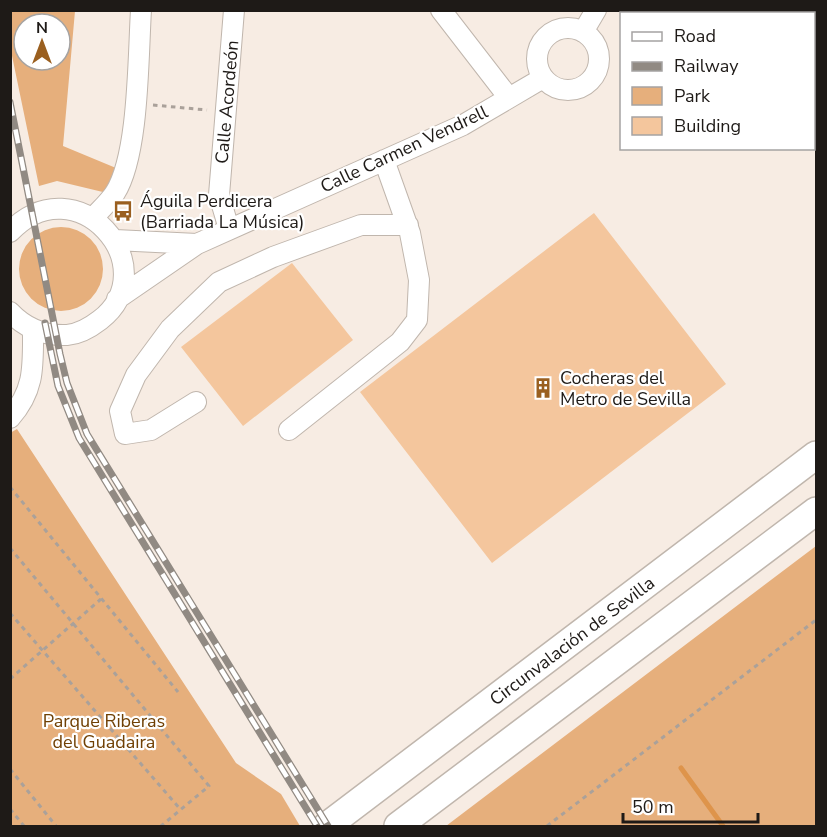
<svg xmlns="http://www.w3.org/2000/svg" width="827" height="837" viewBox="0 0 827 837" font-family="'Nunito Sans',sans-serif">
	<style>
		.green { fill: #e6af7c; fill-rule: evenodd }
		.lines { fill: none; stroke-linecap: round; stroke-linejoin: round }
		.stream { stroke: #de944b; stroke-width: 5 }
		.building { fill: #f4c69d }
		.minor-casing { stroke: #c0b6ad; stroke-width: 22 }
		.highway-casing { stroke: #c0b6ad; stroke-width: 30 }
		.path { stroke: #aaa19a; stroke-width: 3; stroke-dasharray: 4.5 4.5; stroke-linecap: butt }
		.minor { stroke: #fff; stroke-width: 20 }
		.highway { stroke: #fff; stroke-width: 27 }
		.rail-casing { stroke: #918a83; stroke-width: 7 }
		.rail { stroke: #fff; stroke-width: 4.5; stroke-dasharray: 14; stroke-linecap: butt }
		.labels { text-anchor: middle; stroke-width: 4.5; stroke-linejoin: round; paint-order: stroke }
		.street-label { font-size: 18px; fill: #1e1a17; stroke: #fff }
		.poi-label { font-size: 18px; fill: #1e1a17; stroke: #fff; text-anchor: start }
		.park-label { font-size: 18px; fill: #704004; stroke: #fff }
	</style>
	<rect width="100%" height="100%" fill="#f7ece3"/>
	<path class="green" d="M632 10H816V14L631 13Z
		M10 11H75L63 146 116 168 107 193 57 181 39 186 11 51ZM24 24H60V60H24Z
		M19 269a42 42 0 1 1 84 0a42 42 0 1 1-84 0Z
		M17 429 236 763 281 794 300 826H11L10 433Z
		M816 546V826H446Z"/>
	<g class="lines">
		<path class="stream" d="M681 768 723 826"/>
	</g>
	<path class="building" d="M594 213 726 384 492 563 360 392Z
		M292 263 353 340 243 426 181 347Z"/>
	<g class="lines">
		<g class="minor-casing">
			<path id="minor" d="M441 10 509 98
				M537 59a31 31 0 1 1 62 0a31 31 0 1 1-62 0Z
				M583 32 596 10
				M93 218C100 210 109 202 115 193 139 155 138 58 141 10
				M229 229 219 195 234 10
				M10 232C76 162 168 267 100 320 91 327 80 334 67 335 45 336 26 329 10 312
				M115 240 197 244
				M117 299 197 244 463 125 543 78
				M196 402 151 430 125 434 120 411 136 375 170 329 219 282 273 257 361 225H408
				M10 418C35 390 33 366 33 330
				M289 430 400 342 417 320 419 280 410 233 384 160"/>
		</g>
		<g class="highway-casing">
			<path id="highway" d="M327 826 816 455
				M398 826 816 511"/>
		</g>
		<path class="path" d="M153 105 207 110
			M10 487 178 692
			M10 548 209 786 161 826
			M10 613 181 810
			M10 679 101 599
			M10 769 56 826
			M10 809 24 826
			M547 826 816 620"/>
		<use href="#minor" class="minor"/>
		<use href="#highway" class="highway"/>
		<g class="rail-casing">
			<path id="rail" d="M10 102 60 354 67 383 87 434 328 826
				M45 323 58 386 79 438 317 826"/>
		</g>
		<use href="#rail" class="rail"/>
	</g>
	<defs>
		<g id="bus-bare" transform="scale(1.62)"><path d="M-5-6H5V4H4V6H2V4H-2V6H-4V4H-5ZM-3.5-4V0h7V-4ZM-3.5 1.2v1.5H-2V1.2ZM2 1.2v1.5H3.5V1.2Z" fill="#9a5f1f" stroke="#fff" stroke-width="2.5" paint-order="stroke"/></g>
		<g id="building-bare" transform="scale(1.62)"><path d="M-4-6H4V6H1V3H-1V6H-4ZM-2.5-4.3h1.7v1.8h-1.7ZM.8-4.3h1.7v1.8H.8ZM-2.5-1h1.7V.8h-1.7ZM.8-1h1.7V.8H.8Z" fill="#9a5f1f" stroke="#fff" stroke-width="2.5" paint-order="stroke"/></g>
	</defs>
	<g fill-rule="evenodd">
		<use href="#bus-bare" x="123" y="211"/>
		<use href="#building-bare" x="543" y="388"/>
	</g>
	<g class="labels">
		<g class="street-label">
			<text transform="translate(227 102) rotate(-85)" y="6">Calle Acordeón</text>
			<text transform="translate(404 149) rotate(-25)" y="6">Calle Carmen Vendrell</text>
			<text transform="translate(572 641) rotate(-37)" y="6">Circunvalación de Sevilla</text>
		</g>
		<g class="poi-label">
			<text x="140" y="207">Águila Perdicera<tspan x="140" dy="21">(Barriada La Música)</tspan></text>
			<text x="560" y="384">Cocheras del<tspan x="560" dy="21">Metro de Sevilla</tspan></text>
		</g>
		<g class="park-label">
			<text x="104" y="727">Parque Riberas<tspan x="104" dy="21">del Guadaira</tspan></text>
		</g>
	</g>
	<rect width="827" height="837" fill="none" stroke="#1e1a17" stroke-width="24"/>
	<rect x="620" y="12" width="195" height="138" fill="#ffffff" stroke="#a5a3a2" stroke-width="1.5"/>
	<rect x="632" y="32" width="30" height="9" fill="#ffffff" stroke="#a5a3a2" stroke-width="1.5"/>
	<text x="674" y="42" font-size="18" fill="#1e1a17">Road</text>
	<rect x="632" y="62" width="30" height="9" fill="#918a83" stroke="#a5a3a2" stroke-width="1.5"/>
	<text x="674" y="72" font-size="18" fill="#1e1a17">Railway</text>
	<rect x="632" y="87" width="30" height="18" fill="#e6af7c" stroke="#a5a3a2" stroke-width="1.5"/>
	<text x="674" y="102" font-size="18" fill="#1e1a17">Park</text>
	<rect x="632" y="117" width="30" height="18" fill="#f4c69d" stroke="#a5a3a2" stroke-width="1.5"/>
	<text x="674" y="132" font-size="18" fill="#1e1a17">Building</text>
	<g transform="translate(42 42)"><circle r="28" fill="#ffffff" stroke="#a5a3a2" stroke-width="1.5"/>
	<path d="M0-4.5L10 22L0 15L-10 22Z" fill="#9a5f1f"/>
	<text y="-9" font-size="16" font-weight="bold" text-anchor="middle" fill="#1e1a17">N</text>
	</g>
	<path d="M623 813v9h135v-9" fill="none" stroke="#1e1a17" stroke-width="3"/>
	<text x="632" y="813" font-size="18" fill="#1e1a17" stroke="#ffffff" stroke-width="4.5" paint-order="stroke">50 m</text>
</svg>
